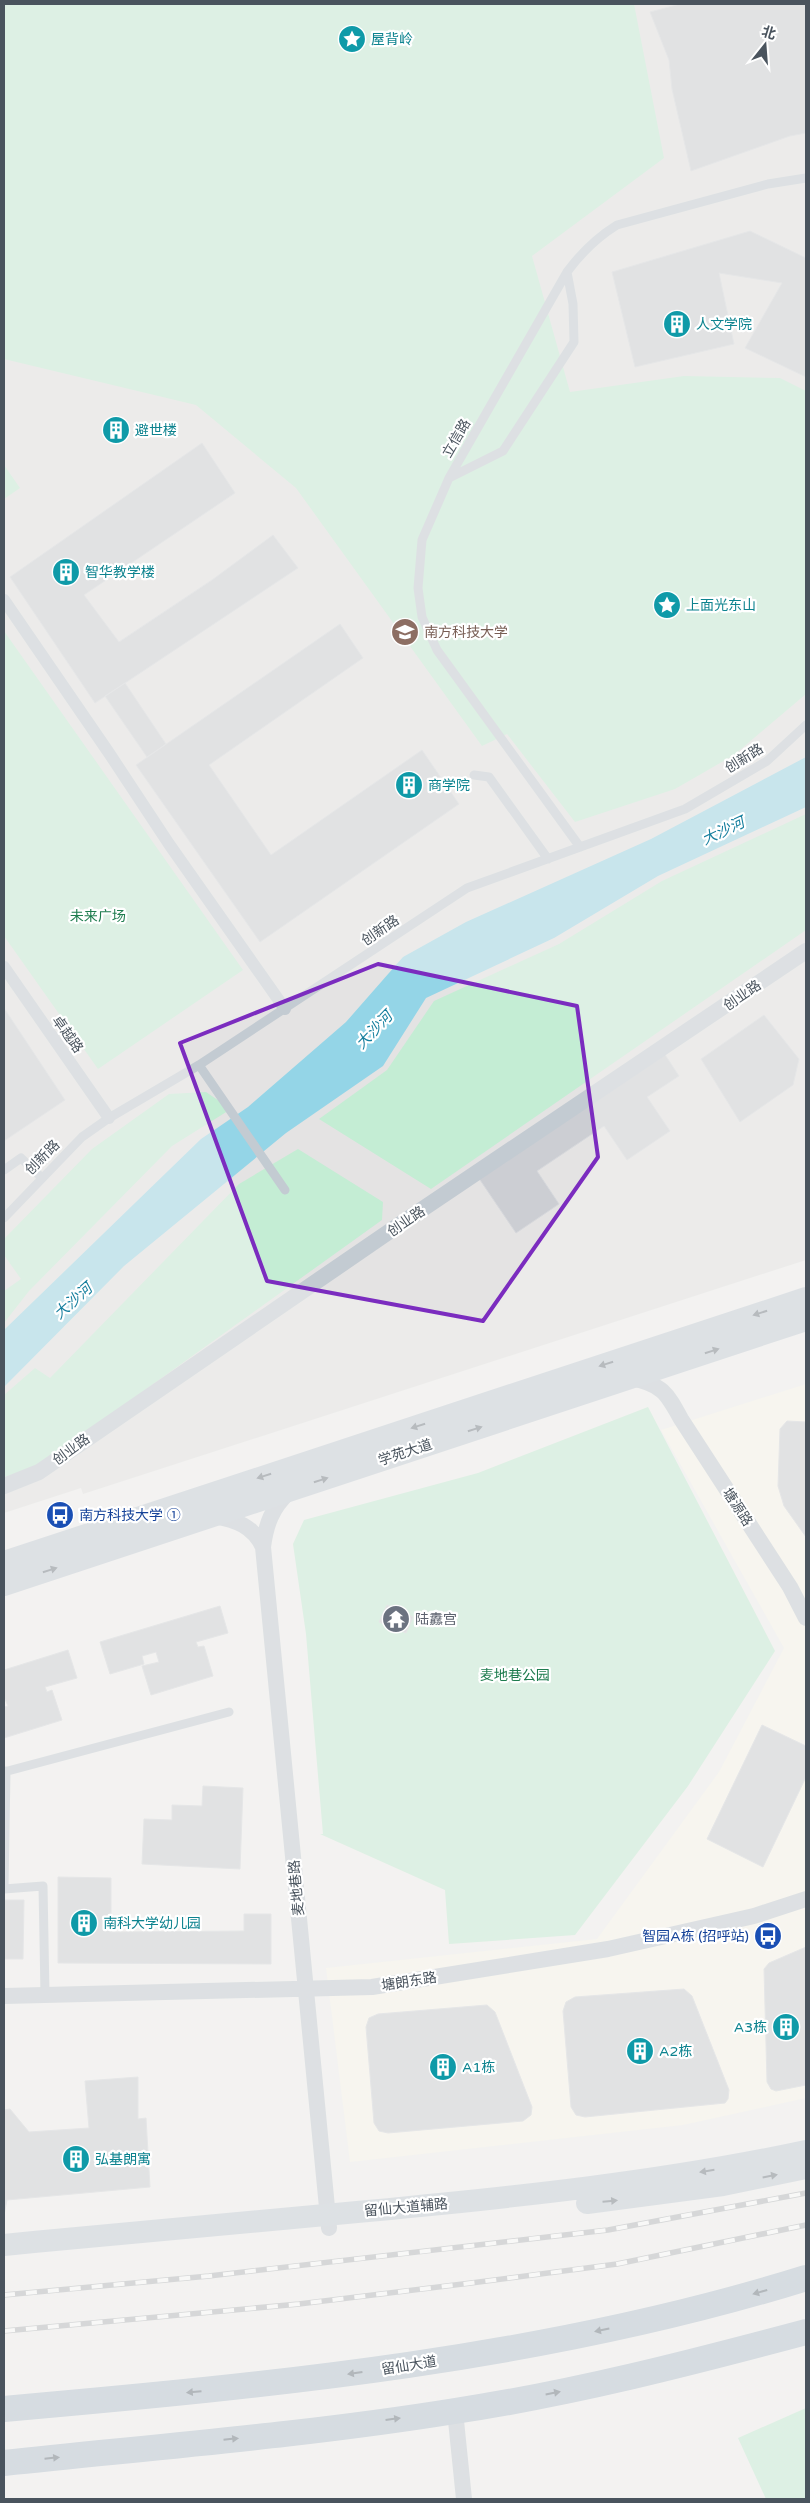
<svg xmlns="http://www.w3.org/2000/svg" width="810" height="2503" viewBox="0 0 810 2503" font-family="'Varela Round','Noto Sans SC',sans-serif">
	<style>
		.commercial { fill: #fcf8ed }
		.education { fill: #e4e3e3 }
		.green { fill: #c4edd4 }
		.water { fill: #94d5e7 }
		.building { fill: #ccced3; stroke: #d6d8dc }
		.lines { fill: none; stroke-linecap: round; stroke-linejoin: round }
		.service { stroke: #c3cbd2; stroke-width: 9 }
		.pedestrian { stroke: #c3cbd2; stroke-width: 12 }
		.minor { stroke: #c3cbd2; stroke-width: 16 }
		.secondary { stroke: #c4ccd6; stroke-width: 22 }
		.primary { stroke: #b3c0ce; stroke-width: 26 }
		.rail-casing { stroke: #b4b7bb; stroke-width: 5.5 }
		.rail { stroke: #fff; stroke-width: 4; stroke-dasharray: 11; stroke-linecap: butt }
		.oneway { fill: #6f7882 }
		.oneway2 { fill: #646f7a }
		.marked { fill: none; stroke: #7b2cbf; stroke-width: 4; stroke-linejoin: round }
		.labels { text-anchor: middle; stroke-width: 4.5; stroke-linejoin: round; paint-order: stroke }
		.culture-label { font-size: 14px; fill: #0d838f; stroke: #fff; text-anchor: start }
		.street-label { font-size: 14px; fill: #4a545e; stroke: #fff }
		.education-label { font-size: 14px; fill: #785e54; stroke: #fff; text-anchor: start }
		.park-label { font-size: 14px; fill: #1e7c4e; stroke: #fff }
		.transit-label { font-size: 14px; fill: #164399; stroke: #fff; text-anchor: start }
		.worship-label { font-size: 14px; fill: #5b616d; stroke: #fff; text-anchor: start }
		.water-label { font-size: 15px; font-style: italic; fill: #167f9e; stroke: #fff }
	</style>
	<rect width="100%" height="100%" fill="#f3f2f1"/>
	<path class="commercial" d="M806 1384V2098L683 2125 350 2162 326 1968 597 1939 719 1772 784 1648 661 1430Z"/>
	<path class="education" d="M4 4H806V1260L83 1494 81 1488 4 1513Z"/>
	<path class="green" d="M4 4H634L664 158 532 256 570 392 684 376 780 378 806 391V694L734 755 675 789 575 822 507 734 482 746 296 488 196 405 4 359Z
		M4 465 20 488 4 499Z
		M4 631 243 970 98 1069 4 936Z
		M806 814V930L431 1189 319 1119 387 1070 434 1001 559 944 662 881Z
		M206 1092 231 1109 172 1146 29 1291 4 1323V1291L21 1279 4 1255V1239L92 1149 169 1094Z
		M298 1149 383 1202 382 1220 39 1466 4 1477V1395L35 1368 50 1378 239 1184Z
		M648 1407 775 1651 688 1786 575 1935 449 1944 445 1890 320 1834H323L306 1634 293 1544 304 1520 478 1473Z
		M806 2408V2499H766L738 2438Z"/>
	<path class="water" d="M806 757V807L658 876 554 938 426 998 383 1066 286 1133 124 1266 4 1387V1330L201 1139 248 1107 346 1022 403 957 466 922 651 839Z"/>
	<path class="building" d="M680 4H806V133L790 136 691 171 672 89 669 60 650 12Z
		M750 231 806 258V377L745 348 782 283 719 273 734 344 635 367 612 272Z
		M112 423 123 426 120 437 109 433Z
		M202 443 235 493 84 595 119 642 212 580 273 535 298 568 95 703 10 577Z
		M340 624 363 658 209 765 271 855 422 750 459 804 260 942 136 765Z
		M125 683 166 744 147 757 105 696Z
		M4 1008 65 1100 4 1141Z
		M764 1015 799 1059 793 1085 740 1122 701 1059Z
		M664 1053 679 1076 647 1097 670 1131 627 1160 604 1126 537 1171 559 1204 516 1233 478 1177Z
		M787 1421 806 1422V1537L784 1506 778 1486 780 1429Z
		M387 1605 413 1617 406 1633 379 1622Z
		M220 1606 228 1633 196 1642 198 1647 204 1646 213 1676 151 1695 142 1666 159 1662 156 1652 142 1656 144 1664 110 1674 100 1642Z
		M68 1650 77 1678 45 1687 47 1692 52 1690 62 1720 4 1738V1707L8 1706 4 1697V1670Z
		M762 1725 806 1746V1777L763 1867 707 1839Z
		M203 1786 243 1788 240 1869 142 1864 144 1819 172 1820V1805L202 1806Z
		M58 1877 111 1878V1932L244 1931V1914H271V1964L58 1963Z
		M4 1900H24L23 1959H4Z
		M806 1947V2085L776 2091 771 2089 767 2082 764 1969 769 1963Z
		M684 1989 692 1996 729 2090 728 2099 725 2103 585 2117 576 2115 571 2107 563 2011 566 2002 575 1997Z
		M487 2005 495 2012 532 2107 531 2115 523 2121 388 2133 379 2131 374 2123 366 2027 369 2018 378 2014Z
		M138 2077V2119L146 2118 150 2187 7 2200 4 2215V2110L10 2109 29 2132 89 2128 85 2081Z"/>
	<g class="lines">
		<path class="service" d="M449 478 503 451 574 342 573 304 567 272
			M474 775 489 777 548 859
			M580 847 437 650 422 617 418 588 422 540 449 478 567 272C581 253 596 238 617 225L768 184 806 178
			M199 1065 285 1190
			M4 1170 21 1158 41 1177
			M4 1218 82 1137 109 1118 199 1065 467 888 685 809 767 761 806 725
			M6 1771 4 1889 43 1886 45 1995
			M4 1772 229 1712"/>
		<path class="pedestrian" d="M4 600 109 753 169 844 285 1009
			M4 967 109 1118"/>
		<path class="minor" d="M630 1378C662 1384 667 1393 681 1419L790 1587 806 1618
			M4 1486 39 1472 390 1231 806 951
			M289 1492C272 1508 266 1524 263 1547L329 2228
			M214 1516C236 1520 253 1526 263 1547
			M4 1996 372 1987 608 1949 754 1916 806 1899
			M455 2411 464 2499"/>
		<path class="secondary" d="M4 1562 806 1298
			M4 1585 806 1320
			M587 2203 723 2185 806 2168
			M4 2245C125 2233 246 2222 368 2211 515 2197 661 2182 806 2151"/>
		<path class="primary" d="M4 2409C274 2385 546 2359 806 2278
			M4 2463C154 2447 306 2435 455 2411 574 2393 690 2363 806 2332"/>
		<g class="rail-casing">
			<path id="rail" d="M4 2295 209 2276 608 2230 806 2193
				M4 2331 299 2304 471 2283 617 2264 806 2225"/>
		</g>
		<use href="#rail" class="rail"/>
	</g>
	<defs><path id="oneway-solid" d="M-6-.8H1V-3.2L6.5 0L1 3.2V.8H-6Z" transform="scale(1.25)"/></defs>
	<g class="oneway">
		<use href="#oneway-solid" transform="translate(760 1313) rotate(162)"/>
		<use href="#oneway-solid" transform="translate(712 1351) rotate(-18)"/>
		<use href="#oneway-solid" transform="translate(606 1364) rotate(162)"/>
		<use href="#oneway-solid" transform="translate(418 1426) rotate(162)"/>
		<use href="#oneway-solid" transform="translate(475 1429) rotate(-18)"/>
		<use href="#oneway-solid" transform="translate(264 1476) rotate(162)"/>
		<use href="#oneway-solid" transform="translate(321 1480) rotate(-18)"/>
		<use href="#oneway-solid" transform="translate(50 1570) rotate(-18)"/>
		<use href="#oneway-solid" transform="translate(707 2171) rotate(171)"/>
		<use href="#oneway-solid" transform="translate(770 2176) rotate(-11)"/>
		<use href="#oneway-solid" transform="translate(610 2201) rotate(-5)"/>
	</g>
	<g class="oneway2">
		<use href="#oneway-solid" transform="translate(760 2292) rotate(164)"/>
		<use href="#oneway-solid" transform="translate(602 2330) rotate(168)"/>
		<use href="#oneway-solid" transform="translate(355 2373) rotate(172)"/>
		<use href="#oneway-solid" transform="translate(194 2392) rotate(175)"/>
		<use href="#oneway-solid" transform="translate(553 2393) rotate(-11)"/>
		<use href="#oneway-solid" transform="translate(393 2419) rotate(-7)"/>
		<use href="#oneway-solid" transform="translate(231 2439) rotate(-6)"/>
		<use href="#oneway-solid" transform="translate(52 2458) rotate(-6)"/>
	</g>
	<path d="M0 0H810V2503H0ZM378 964 577 1006 598 1157 483 1321 267 1281 180 1043Z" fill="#f3f2f1" fill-opacity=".55" fill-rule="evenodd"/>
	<path class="marked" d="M378 964 577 1006 598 1157 483 1321 267 1281 180 1043Z"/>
	<defs>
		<g id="sight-disc" transform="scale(1.4375)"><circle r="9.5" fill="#0f9aa8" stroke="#fff"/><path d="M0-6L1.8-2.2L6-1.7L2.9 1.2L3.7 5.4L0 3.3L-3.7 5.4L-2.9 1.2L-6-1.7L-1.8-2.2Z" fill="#fff"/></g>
		<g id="building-disc" transform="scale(1.4375)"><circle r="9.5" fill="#0f9aa8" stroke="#fff"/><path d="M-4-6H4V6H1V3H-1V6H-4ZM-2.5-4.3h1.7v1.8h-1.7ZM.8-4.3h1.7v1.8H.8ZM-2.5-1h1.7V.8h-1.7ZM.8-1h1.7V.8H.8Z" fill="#fff"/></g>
		<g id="university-disc" transform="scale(1.4375)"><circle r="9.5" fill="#8d6e63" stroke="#fff"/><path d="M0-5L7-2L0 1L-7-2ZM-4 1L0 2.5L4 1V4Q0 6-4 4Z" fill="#fff"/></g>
		<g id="bus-disc" transform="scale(1.4375)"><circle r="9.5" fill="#1a4fb4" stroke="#fff"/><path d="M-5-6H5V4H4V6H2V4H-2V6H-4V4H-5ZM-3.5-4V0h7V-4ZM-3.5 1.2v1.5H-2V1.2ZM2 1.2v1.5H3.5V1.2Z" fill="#fff"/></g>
		<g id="temple-disc" transform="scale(1.4375)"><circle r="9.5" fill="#6b7280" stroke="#fff"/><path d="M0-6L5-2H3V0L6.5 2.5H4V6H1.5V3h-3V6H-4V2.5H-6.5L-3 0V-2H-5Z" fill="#fff"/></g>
	</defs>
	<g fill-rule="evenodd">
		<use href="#sight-disc" x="352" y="39"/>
		<use href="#building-disc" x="677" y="324"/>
		<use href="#building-disc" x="116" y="430"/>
		<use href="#building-disc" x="66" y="572"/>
		<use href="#sight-disc" x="667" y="605"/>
		<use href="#university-disc" x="405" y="632"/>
		<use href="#building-disc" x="409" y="785"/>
		<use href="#bus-disc" x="60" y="1515"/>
		<use href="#temple-disc" x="396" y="1619"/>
		<use href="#building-disc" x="84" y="1923"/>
		<use href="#bus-disc" x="768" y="1936"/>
		<use href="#building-disc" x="786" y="2027"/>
		<use href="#building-disc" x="640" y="2051"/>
		<use href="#building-disc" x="443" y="2067"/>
		<use href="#building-disc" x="76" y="2159"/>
	</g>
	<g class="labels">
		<g class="culture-label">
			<text x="371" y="44">屋背岭</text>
			<text x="696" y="329">人文学院</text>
			<text x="135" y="435">避世楼</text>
			<text x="85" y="577">智华教学楼</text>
			<text x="686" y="610">上面光东山</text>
			<text x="428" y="790">商学院</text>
			<text x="103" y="1928">南科大学幼儿园</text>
			<text x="767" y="2032" text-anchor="end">A3栋</text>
			<text x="659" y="2056">A2栋</text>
			<text x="462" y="2072">A1栋</text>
			<text x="95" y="2164">弘基朗寓</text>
		</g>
		<g class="street-label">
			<text transform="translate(456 438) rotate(-60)" y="5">立信路</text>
			<text transform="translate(744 758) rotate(-32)" y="5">创新路</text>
			<text transform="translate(380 930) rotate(-34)" y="5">创新路</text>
			<text transform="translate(742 995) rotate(-34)" y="5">创业路</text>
			<text transform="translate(68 1034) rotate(55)" y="5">卓越路</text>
			<text transform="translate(42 1157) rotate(-45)" y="5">创新路</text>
			<text transform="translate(406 1221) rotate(-34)" y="5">创业路</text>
			<text transform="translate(71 1449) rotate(-36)" y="5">创业路</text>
			<text transform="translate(405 1452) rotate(-18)" y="5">学苑大道</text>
			<text transform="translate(738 1507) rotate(57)" y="5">塘源路</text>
			<text transform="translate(296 1888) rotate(-95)" y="5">麦地巷路</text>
			<text transform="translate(409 1981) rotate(-9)" y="5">塘朗东路</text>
			<text transform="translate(406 2207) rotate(-5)" y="5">留仙大道辅路</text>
			<text transform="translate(409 2365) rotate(-9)" y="5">留仙大道</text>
		</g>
		<g class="education-label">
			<text x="424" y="637">南方科技大学</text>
		</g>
		<g class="park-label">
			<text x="98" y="921">未来广场</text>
			<text x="515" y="1680">麦地巷公园</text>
		</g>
		<g class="transit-label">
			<text x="79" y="1520">南方科技大学 ①</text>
			<text x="749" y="1941" text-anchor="end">智园A栋 (招呼站)</text>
		</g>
		<g class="worship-label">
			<text x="415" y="1624">陆纛宫</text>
		</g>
		<g class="water-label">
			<text transform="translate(723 831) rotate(-25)" y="5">大沙河</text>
			<text transform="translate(374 1030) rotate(-46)" y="5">大沙河</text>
			<text transform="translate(73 1301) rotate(-42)" y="5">大沙河</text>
		</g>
	</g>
	<rect width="810" height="2503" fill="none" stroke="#4a545e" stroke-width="10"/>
	<g transform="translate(765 45) rotate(17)" stroke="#ffffff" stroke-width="4" paint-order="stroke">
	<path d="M0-4L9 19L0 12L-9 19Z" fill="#4a545e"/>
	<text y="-8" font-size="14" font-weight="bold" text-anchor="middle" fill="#4a545e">北</text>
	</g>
</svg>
